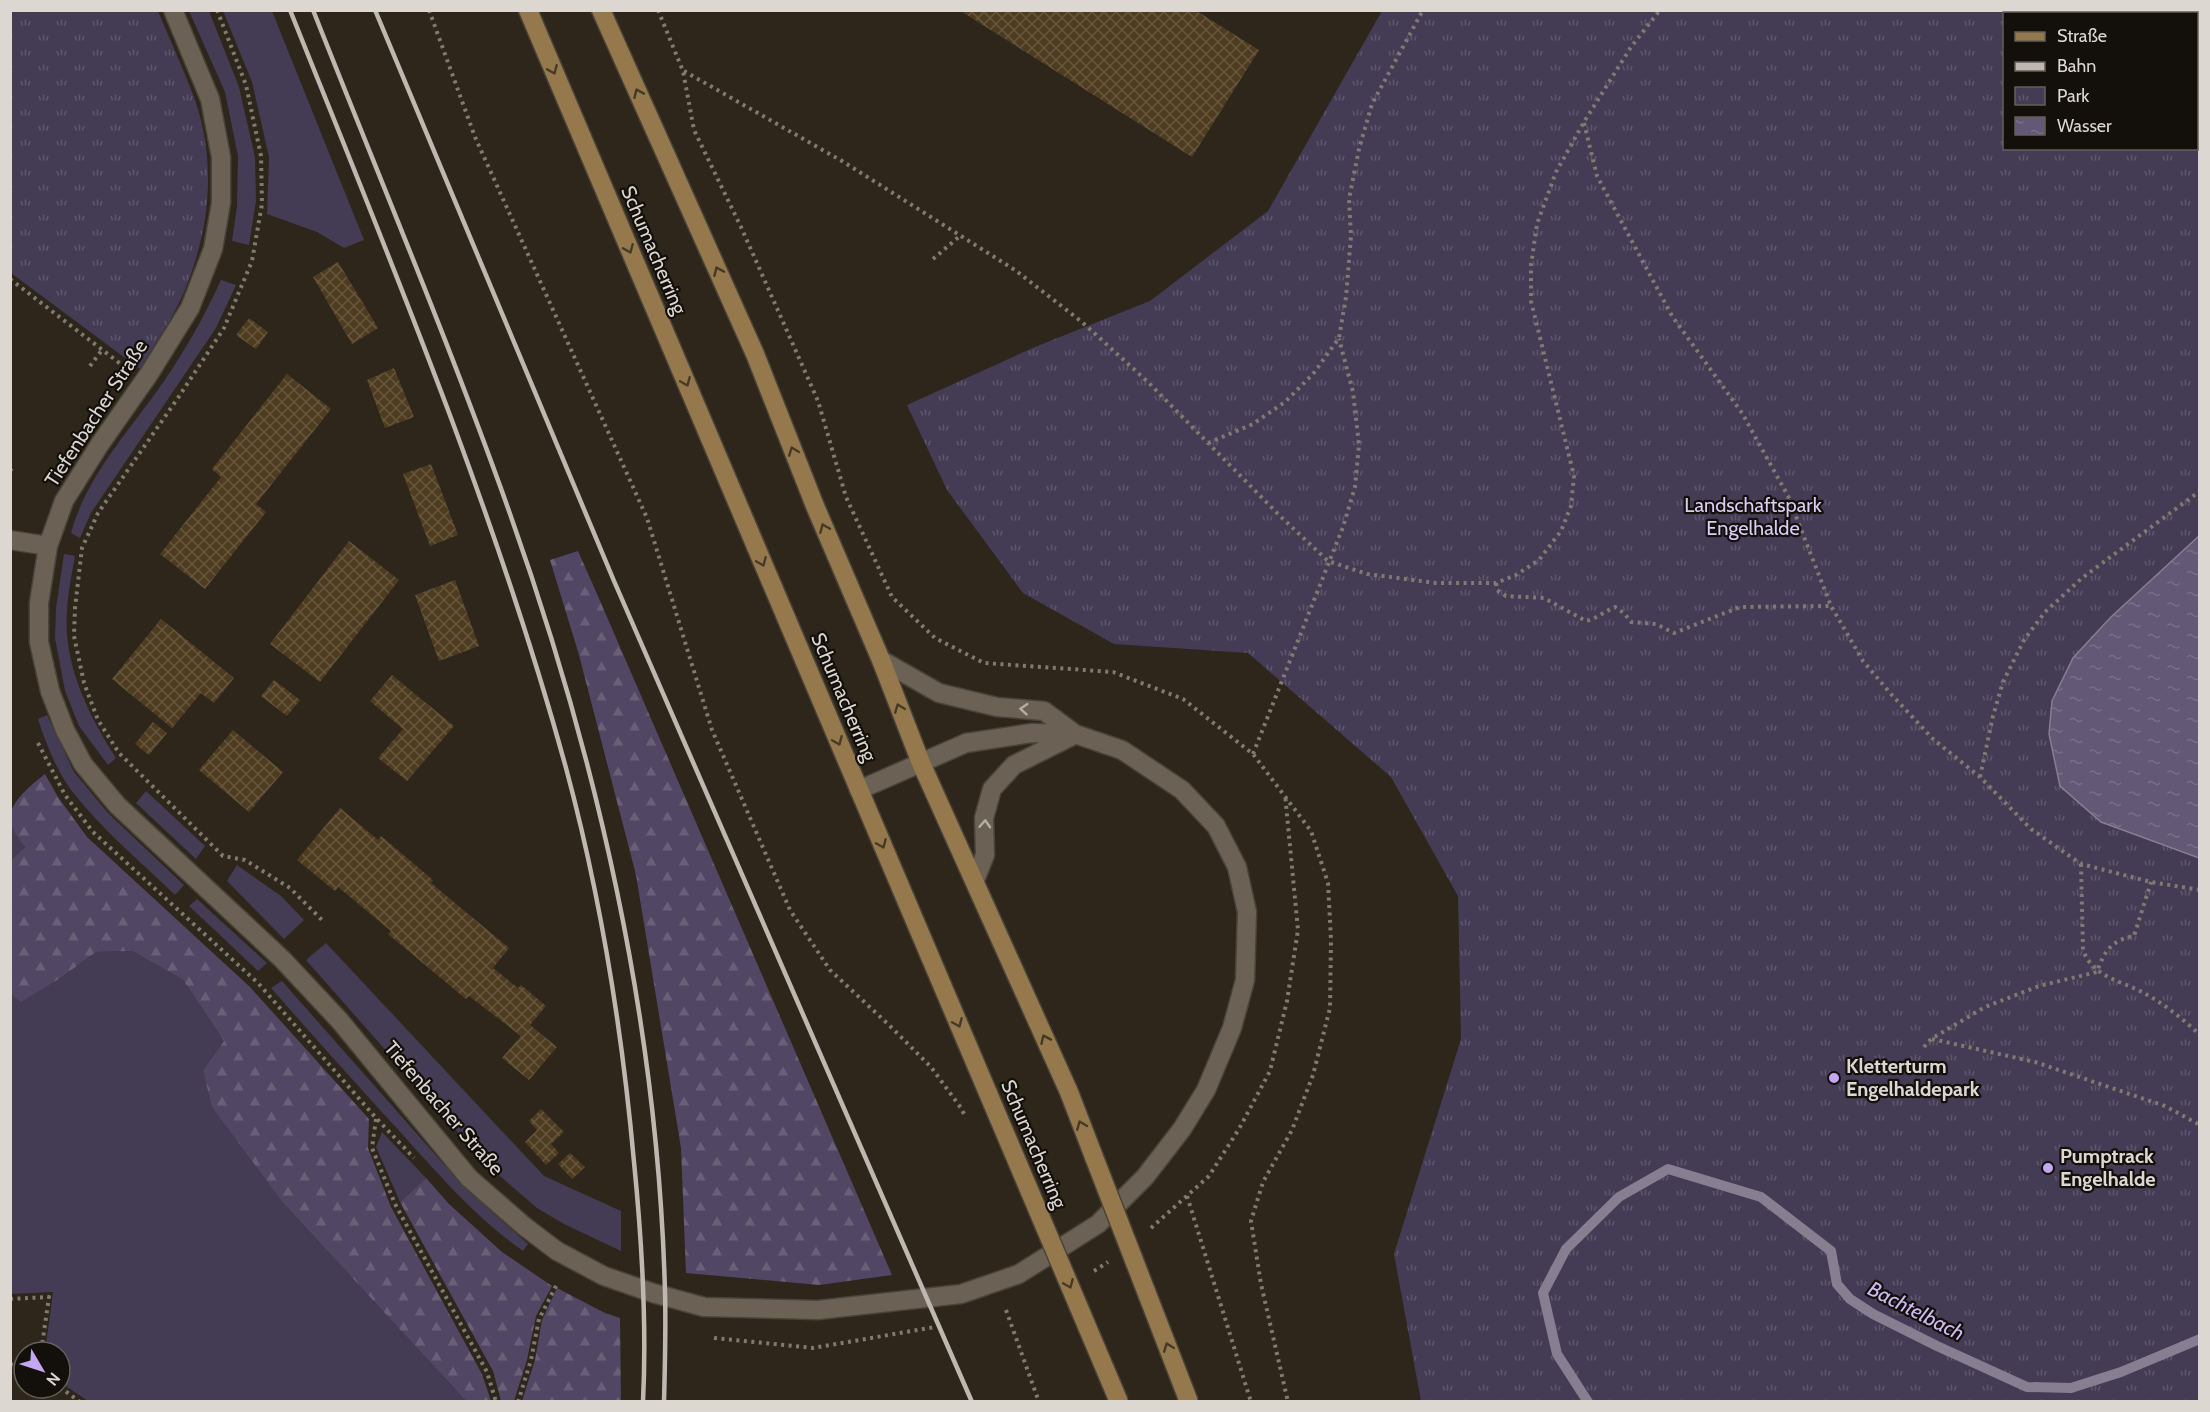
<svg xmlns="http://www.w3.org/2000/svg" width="2210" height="1412" viewBox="0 0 2210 1412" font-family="Cabin,sans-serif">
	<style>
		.grass { fill: #443b55 }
		.forest { fill: url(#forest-firs) }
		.park { fill: url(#park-tufts); fill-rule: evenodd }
		.water { fill: url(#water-ripples); stroke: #877e91; stroke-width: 1.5 }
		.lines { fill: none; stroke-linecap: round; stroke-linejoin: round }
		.stream { stroke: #877e91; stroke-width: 10 }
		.building { fill: url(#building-cross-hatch) }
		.minor-casing { stroke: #49433a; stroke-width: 21 }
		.primary-casing { stroke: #49433a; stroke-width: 21 }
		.path { stroke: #807a71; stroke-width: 4; stroke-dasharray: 3 4.5; stroke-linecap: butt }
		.minor { stroke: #6b6255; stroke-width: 18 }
		.primary { stroke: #95794d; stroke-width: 18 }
		.rail { stroke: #beb8b0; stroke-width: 4.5 }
		.primary-bridge-casing { stroke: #49433a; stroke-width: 21; stroke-linecap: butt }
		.primary-bridge { stroke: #95794d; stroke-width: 18 }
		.oneway { stroke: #473a25 }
		.oneway2 { stroke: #b4aea5 }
		.poi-dot { fill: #c3a7f2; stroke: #13100b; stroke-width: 2 }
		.labels { text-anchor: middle; stroke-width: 4.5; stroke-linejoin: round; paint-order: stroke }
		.street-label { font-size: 20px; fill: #dcd7d0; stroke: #13100b }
		.park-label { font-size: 20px; fill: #dacbf8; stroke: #13100b }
		.poi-label { font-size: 20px; font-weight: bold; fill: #dcd7d0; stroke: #13100b; text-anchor: start }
		.water-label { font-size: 21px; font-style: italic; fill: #cebaf2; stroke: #13100b }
	</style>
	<defs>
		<pattern id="forest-firs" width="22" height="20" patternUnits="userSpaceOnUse" patternTransform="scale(1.5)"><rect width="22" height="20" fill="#514663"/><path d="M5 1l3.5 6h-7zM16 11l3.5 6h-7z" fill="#696078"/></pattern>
		<pattern id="park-tufts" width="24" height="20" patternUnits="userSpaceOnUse" patternTransform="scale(1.5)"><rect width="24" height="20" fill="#443b55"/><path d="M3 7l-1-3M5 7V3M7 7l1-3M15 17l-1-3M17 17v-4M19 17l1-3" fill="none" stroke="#5e576c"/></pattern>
		<pattern id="water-ripples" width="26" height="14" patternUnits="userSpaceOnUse" patternTransform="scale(1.5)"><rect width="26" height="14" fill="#635876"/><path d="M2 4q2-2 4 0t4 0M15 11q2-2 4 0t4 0" fill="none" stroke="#796f88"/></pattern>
		<pattern id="building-cross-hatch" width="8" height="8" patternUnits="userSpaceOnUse" patternTransform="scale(1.5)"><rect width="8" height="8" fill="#4e3c20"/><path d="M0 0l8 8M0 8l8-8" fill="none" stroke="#67573f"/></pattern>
	</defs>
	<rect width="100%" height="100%" fill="#2e261b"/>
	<path class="grass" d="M189 11H209L239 87 255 157 256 201 249 245 232 241 237 206 238 156 225 92Z
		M223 11H272L364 240 344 248 317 232 267 214 269 157 252 82Z
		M221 280 236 285 216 328 91 513 80 538 71 533C86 477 129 431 162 384 185 351 204 317 221 280Z
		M64 554 75 556C72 574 68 592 67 611 63 664 88 714 116 758L108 765 79 726 65 691 55 638 56 608Z
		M47 715 74 772 109 814 184 885 175 895C140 861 101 829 71 790 56 769 46 744 38 719Z
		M146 791 205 846 196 859 136 803Z
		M10 824 25 847 11 860H10Z
		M237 865 281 896 304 920 284 939 227 881Z
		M197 899 267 963 258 971 189 906Z
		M326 943 544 1176 621 1211V1251L564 1224 537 1208 486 1164 306 960Z
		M132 951 183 980 224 1041 203 1070 284 1204 466 1401H88L60 1382V1352H45L53 1292 11 1294V995L21 1001 59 979 96 952Z
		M282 981 463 1186 528 1244 523 1251C477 1219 440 1176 402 1134 358 1086 314 1037 271 988Z
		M382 1132 426 1178 400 1202 376 1147Z"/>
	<path class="forest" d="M578 551 597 594 892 1275 819 1285 686 1273 681 1148 636 875 579 655 550 560Z
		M45 774 58 797 87 837 250 987 369 1119 368 1148 391 1207 482 1374 491 1401H466L284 1204 212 1107 203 1070 224 1041 183 980 132 951 96 952 59 979 21 1002 11 995V860L25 847C20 840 12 830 10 822 7 804 32 784 45 774Z
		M426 1178 449 1204 502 1252 552 1286 536 1316 527 1360 514 1401H501L493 1371 400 1202Z
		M557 1288 605 1313 620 1318 621 1401H522L535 1360 542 1320Z"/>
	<path class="park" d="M11 10 158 11C170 40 184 70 195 100 218 168 209 237 180 301 169 324 153 346 140 369L11 273Z
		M1382 11H2199V1401H1421L1394 1254 1461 1039 1458 896 1391 777 1248 653 1114 644 1023 593 947 490 907 405 1035 347 1150 301 1268 211ZM2004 14H2196V148H2004Z"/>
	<path class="water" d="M2199 536V858L2101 822 2060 786 2049 734 2052 701 2073 658 2111 617Z"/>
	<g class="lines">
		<path class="stream" d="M1588 1402 1557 1354 1543 1293 1566 1249 1619 1197 1668 1169 1761 1197 1831 1251 1837 1284 1850 1299 1873 1314 1937 1346 2027 1387 2071 1388 2121 1372 2200 1339"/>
	</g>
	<path class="building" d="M959 10H1195L1259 50 1192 157Z
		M338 262 378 328 352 344 313 277Z
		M249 318 268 332 256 349 236 335Z
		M394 368 414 417 385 428 367 380Z
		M287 374 331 409 256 504 266 512 205 589 160 554 221 477 212 469Z
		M431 464 458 535 430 546 403 474Z
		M349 541 399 580 320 682 270 644Z
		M455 580 479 646 439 661 415 595Z
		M161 619 234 678 214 703 201 693 172 728 112 679Z
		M392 675 454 726 407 781 378 758 403 729 370 701Z
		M274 680 300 700 287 716 261 696Z
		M153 722 167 733 149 755 135 744Z
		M233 730 283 772 249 812 199 770Z
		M340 808 378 840 381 836 433 880 431 883 509 948 493 968 518 988 521 985 546 1006 530 1025 557 1047 529 1080 502 1058 521 1036 469 996 466 999 388 934 391 931 355 901 338 887 335 891 297 860Z
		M541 1109 564 1132 551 1144 559 1153 546 1165 525 1142 537 1130 529 1121Z
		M570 1153 585 1167 572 1179 558 1164Z"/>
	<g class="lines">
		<g class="minor-casing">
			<path id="minor" d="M173 10 210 99 221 157V203L213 249 190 308 149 374 100 444 64 501 48 546 39 603V642L50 691 65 730 83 764 117 805 282 959 340 1021 469 1178 524 1226 557 1251 604 1276 653 1293 704 1307 818 1310 961 1294 1019 1274 1098 1224 1145 1177 1182 1129 1206 1090 1232 1028 1245 980 1247 912 1237 867 1216 826 1182 790 1122 750 1075 734 1032 733 966 743 859 790
				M10 540 48 546
				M881 660 939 693 997 707 1044 711 1075 734
				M975 880 985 855 984 818 992 789 1014 765 1074 735"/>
		</g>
		<g class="primary-casing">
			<path id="primary" d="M528 10 1030 1192
				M601 10 755 354 815 506 881 660 921 763 1069 1092 1094 1157"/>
		</g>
		<path class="path" d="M217 10 246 85 261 156 262 204 252 261 224 328 180 395 98 513 82 548 75 608 74 636 84 683 98 720 119 753 223 856 245 860 290 888 323 921
			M429 10 475 137 647 518 712 730 790 910 830 970 889 1025 931 1067 961 1108 966 1118
			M658 10 683 71 694 130 741 227 818 401 846 497 892 597 935 638 984 663 1113 672 1183 699 1253 754 1311 831 1328 883 1331 940 1330 1008 1313 1075 1292 1130 1263 1182 1251 1221 1261 1284 1288 1402
			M684 71 842 161 1015 270 1082 322 1148 382 1280 516 1328 561 1367 574 1436 583H1496L1516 575 1539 560 1561 531 1571 506 1574 476 1531 301V265L1537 224 1556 172 1584 122 1631 47 1660 10
			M1584 123 1597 176 1672 316 1742 413 1788 496 1831 606 1863 661 1891 694 1933 739 1980 777 2031 829 2081 864 2151 882 2200 890
			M933 259 961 235
			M10 279 122 365
			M90 366 102 350
			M1208 443 1253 424 1285 402 1313 374 1339 338 1346 297 1351 236 1349 199 1359 149 1372 104 1423 10
			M10 471 12 468
			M1496 583 1497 590 1506 596 1544 598 1586 621C1596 619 1605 611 1615 607L1624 613 1631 622 1656 624 1674 633 1740 607 1831 606
			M38 743 65 795 93 832 258 983 376 1118 414 1158
			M1253 754 1343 527 1355 487 1359 445 1353 392 1339 339
			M1980 777 1993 716 2003 682 2024 640 2045 612 2082 578 2200 491
			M2081 864 2083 950C2093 977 2119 980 2142 992 2163 1003 2183 1019 2200 1035
			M1932 1039 2035 1062 2165 1106 2200 1125
			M1924 1047 1931 1039 1985 1007 2039 986 2097 972C2104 951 2112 940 2134 936L2151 882
			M376 1119 372 1148 395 1204 487 1372 496 1402
			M1187 1196 1251 1402
			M1151 1228 1209 1176 1239 1129 1270 1071 1287 1001 1298 930 1285 794
			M1094 1271 1108 1262
			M10 1299 49 1297 41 1352
			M1006 1310 1039 1402
			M714 1338 813 1348 935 1327
			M10 1364 24 1368
			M60 1387 80 1402
			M518 1402 531 1360 539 1319 557 1284"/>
		<use href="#minor" class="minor"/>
		<use href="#primary" class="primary"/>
		<path class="rail" d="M290 10C390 260 495 509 566 768 601 898 622 1029 634 1162 642 1242 647 1321 643 1402
			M313 10C379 177 449 342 509 511 598 761 658 1026 665 1292 666 1329 665 1365 664 1402
			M375 10 614 581 972 1402"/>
		<g class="primary-bridge-casing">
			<path id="primary-bridge" d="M1094 1157 1189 1402
				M1030 1192 1119 1402"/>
		</g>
		<use href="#primary-bridge" class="primary-bridge"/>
	</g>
	<defs><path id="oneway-chevron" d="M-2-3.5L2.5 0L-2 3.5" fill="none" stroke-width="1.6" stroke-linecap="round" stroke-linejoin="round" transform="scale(1.5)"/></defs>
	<g class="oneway">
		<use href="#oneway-chevron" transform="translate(553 70) rotate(67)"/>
		<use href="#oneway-chevron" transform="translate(638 93) rotate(-114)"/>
		<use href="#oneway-chevron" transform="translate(629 249) rotate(67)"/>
		<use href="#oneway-chevron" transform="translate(718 271) rotate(-114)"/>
		<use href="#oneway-chevron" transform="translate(686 382) rotate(67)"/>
		<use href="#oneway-chevron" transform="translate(793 451) rotate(-111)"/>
		<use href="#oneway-chevron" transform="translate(824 528) rotate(-113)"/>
		<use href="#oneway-chevron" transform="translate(762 562) rotate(67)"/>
		<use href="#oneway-chevron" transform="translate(899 708) rotate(-111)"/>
		<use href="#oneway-chevron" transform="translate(838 741) rotate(67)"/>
		<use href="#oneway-chevron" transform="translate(882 844) rotate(67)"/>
		<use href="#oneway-chevron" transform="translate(958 1023) rotate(67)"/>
		<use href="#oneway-chevron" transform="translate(1045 1039) rotate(-114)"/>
		<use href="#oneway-chevron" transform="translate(1081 1125) rotate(-111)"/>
		<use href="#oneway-chevron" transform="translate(1069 1284) rotate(67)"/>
		<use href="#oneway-chevron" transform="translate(1168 1347) rotate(-111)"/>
	</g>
	<g class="oneway2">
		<use href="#oneway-chevron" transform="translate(1024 709) rotate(-175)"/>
		<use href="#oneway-chevron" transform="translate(985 824) rotate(-87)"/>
	</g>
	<g class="poi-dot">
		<circle cx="1834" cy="1078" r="6"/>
		<circle cx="2048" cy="1168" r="6"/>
	</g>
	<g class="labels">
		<g class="street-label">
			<text transform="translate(654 250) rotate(67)" y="7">Schumacherring</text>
			<text transform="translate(96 413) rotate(-57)" y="7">Tiefenbacher Straße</text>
			<text transform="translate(844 697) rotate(67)" y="7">Schumacherring</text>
			<text transform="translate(444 1108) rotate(49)" y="7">Tiefenbacher Straße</text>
			<text transform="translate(1034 1144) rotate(67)" y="7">Schumacherring</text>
		</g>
		<g class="park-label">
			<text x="1753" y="512">Landschaftspark<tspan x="1753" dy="23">Engelhalde</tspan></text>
		</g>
		<g class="poi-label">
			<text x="1846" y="1073">Kletterturm<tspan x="1846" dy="23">Engelhaldepark</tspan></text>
			<text x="2060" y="1163">Pumptrack<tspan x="2060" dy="23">Engelhalde</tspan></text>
		</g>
		<g class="water-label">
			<text transform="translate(1916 1311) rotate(27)" y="7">Bachtelbach</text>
		</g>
	</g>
	<rect width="2210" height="1412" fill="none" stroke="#dcd7d0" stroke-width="24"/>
	<rect x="2003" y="12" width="195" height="138" fill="#13100b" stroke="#63605a" stroke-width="1.5"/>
	<rect x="2015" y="32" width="30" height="9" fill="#95794d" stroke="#63605a" stroke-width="1.5"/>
	<text x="2057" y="42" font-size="18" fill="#dcd7d0">Straße</text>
	<rect x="2015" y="62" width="30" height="9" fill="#beb8b0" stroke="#63605a" stroke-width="1.5"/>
	<text x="2057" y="72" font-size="18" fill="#dcd7d0">Bahn</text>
	<rect x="2015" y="87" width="30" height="18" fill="url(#park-tufts)" stroke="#63605a" stroke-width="1.5"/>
	<text x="2057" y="102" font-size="18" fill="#dcd7d0">Park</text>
	<rect x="2015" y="117" width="30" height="18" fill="url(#water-ripples)" stroke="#63605a" stroke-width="1.5"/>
	<text x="2057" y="132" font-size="18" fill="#dcd7d0">Wasser</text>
	<g transform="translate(42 1370) rotate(129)"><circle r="28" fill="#13100b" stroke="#63605a" stroke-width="1.5"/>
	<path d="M0-4.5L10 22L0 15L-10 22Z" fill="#c3a7f2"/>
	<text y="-9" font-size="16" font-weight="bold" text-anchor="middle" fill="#dcd7d0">N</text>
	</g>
</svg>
